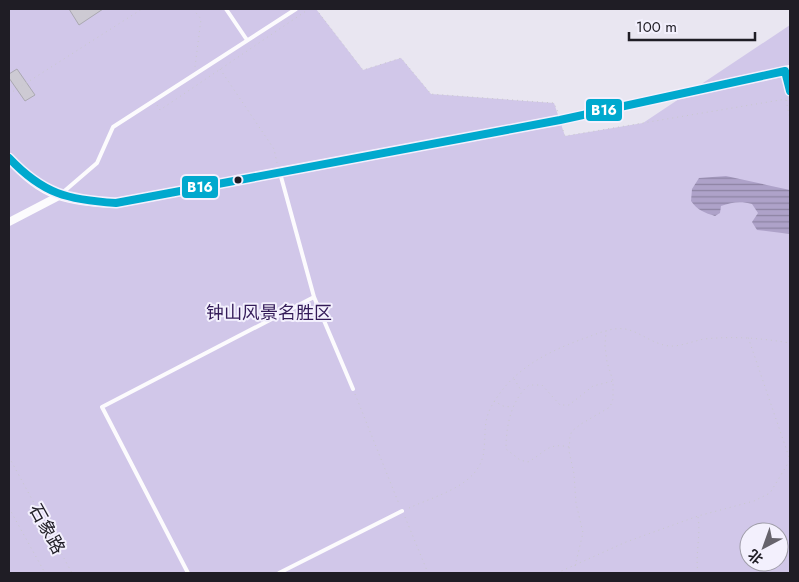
<svg xmlns="http://www.w3.org/2000/svg" width="799" height="582" viewBox="0 0 799 582" font-family="Jost,'Noto Sans SC',sans-serif">
	<style>
		.park { fill: #d1c7e9; fill-rule: evenodd }
		.water { fill: url(#water-rules) }
		.building { fill: #cdcad3; stroke: #aaa8b1 }
		.lines { fill: none; stroke-linecap: round; stroke-linejoin: round }
		.path { stroke: #c9c8cc; stroke-width: 1; stroke-dasharray: 1 4; stroke-linecap: butt }
		.service { stroke: #fcfbfd; stroke-width: 4 }
		.minor { stroke: #fcfbfd; stroke-width: 8 }
		.tertiary { stroke: #fcfbfd; stroke-width: 10 }
		.bus-1-casing { stroke: #f3f0fd; stroke-width: 11 }
		.bus-1 { stroke: #00a9ce; stroke-width: 8 }
		.bus-dot { fill: #1f1d25; stroke: #f3f0fd; stroke-width: 2 }
		.labels { text-anchor: middle; stroke-width: 4; stroke-linejoin: round; paint-order: stroke }
		.park-label { font-size: 18px; fill: #341b59; stroke: #f3f0fd }
		.street-label { font-size: 18px; fill: #1f1d25; stroke: #f3f0fd }
		.line-badge { stroke: #f3f0fd; stroke-width: 2 }
		.badge-label { font-size: 14px; text-anchor: middle; font-weight: bold; fill: #fff }
	</style>
	<defs>
		<pattern id="water-rules" width="6" height="5" patternUnits="userSpaceOnUse" patternTransform="scale(1.25)"><rect width="6" height="5" fill="#aea2c9"/><path d="M0 2.5h6" fill="none" stroke="#8d83a3"/></pattern>
	</defs>
	<rect width="100%" height="100%" fill="#e9e6f1"/>
	<path class="park" d="M9 9H316L363 70 401 58 431 94 554 103 565 136 643 123 790 25V573H9ZM749 532H779V562H749Z"/>
	<path class="water" d="M726 176 790 190V234L757 230 752 222 758 213 752 204C741 201 732 202 721 206L720 213 715 216C705 213 697 210 691 201L692 189 699 178Z"/>
	<path class="building" d="M69 9H103L79 25Z
		M17 69 35 95 25 101 9 78V74Z"/>
	<g class="lines">
		<path class="path" d="M193 9 201 19 195 67
			M316 9 363 70 401 58 431 94 554 103 558 112
			M220 69 274 149 277 163
			M9 94 142 9
			M786 100 790 119
			M157 105 160 110 309 9
			M563 130 565 136 786 99
			M514 379 521 390
			M355 394 399 504
			M494 401 503 406 511 407
			M569 447C547 442 545 453 528 462L520 460 506 449C506 426 511 400 529 385H542L560 405H569L593 386 613 381
			M9 457 72 573
			M9 508 45 573
			M409 508C437 495 482 485 484 449 486 430 483 419 494 402 515 367 551 350 588 337 599 333 613 327 625 329 642 332 655 347 674 346 684 345 694 341 704 339 734 336 760 338 790 343
			M405 517 428 573
			M575 566 583 533 576 503 574 474 569 451 570 436 572 431 581 424 610 407 613 399V381L607 362 605 346 606 331
			M557 573 626 542 698 516 754 501 770 493 790 460 748 337
			M698 573C695 554 701 536 698 517"/>
		<path class="service" d="M226 9 247 40
			M280 173 314 297 353 389
			M61 194 97 163 113 127 296 9
			M188 573 102 407 314 297
			M279 573 402 511"/>
		<path class="minor" d="M9 222 59 196"/>
		<path class="tertiary" d="M785 71 790 91
			M9 158C43 197 66 200 116 203L560 120 790 70"/>
		<g class="bus-1-casing">
			<path id="bus-1" d="M9 158C43 194 68 200 116 203L560 120 785 71 790 91"/>
		</g>
		<use href="#bus-1" class="bus-1"/>
	</g>
	<circle class="bus-dot" cx="238" cy="180" r="4.5"/>
	<g class="labels">
		<g class="park-label">
			<text x="269" y="319">钟山风景名胜区</text>
		</g>
		<g class="street-label">
			<text transform="translate(47 529) rotate(61)" y="6">石象路</text>
		</g>
	</g>
	<g class="line-badge">
		<rect x="585" y="98" width="38" height="24" rx="5" fill="#00a9ce"/>
		<rect x="181" y="175" width="38" height="24" rx="5" fill="#00a9ce"/>
	</g>
	<g class="badge-label">
		<text x="604" y="115">B16</text>
		<text x="200" y="192">B16</text>
	</g>
	<rect width="799" height="582" fill="none" stroke="#1f1d25" stroke-width="20"/>
	<g transform="translate(764 547) rotate(221)"><circle r="24" fill="#f3f0fd" stroke="#9e9ca7"/>
	<path d="M0-4L9 19L0 12L-9 19Z" fill="#66636c"/>
	<text y="-8" font-size="14" font-weight="bold" text-anchor="middle" fill="#1f1d25">北</text>
	</g>
	<path d="M629 32v8h126v-8" fill="none" stroke="#1f1d25" stroke-width="2.5"/>
	<text x="636" y="32" font-size="15" fill="#1f1d25" stroke="#f3f0fd" stroke-width="4" paint-order="stroke">100 m</text>
</svg>
